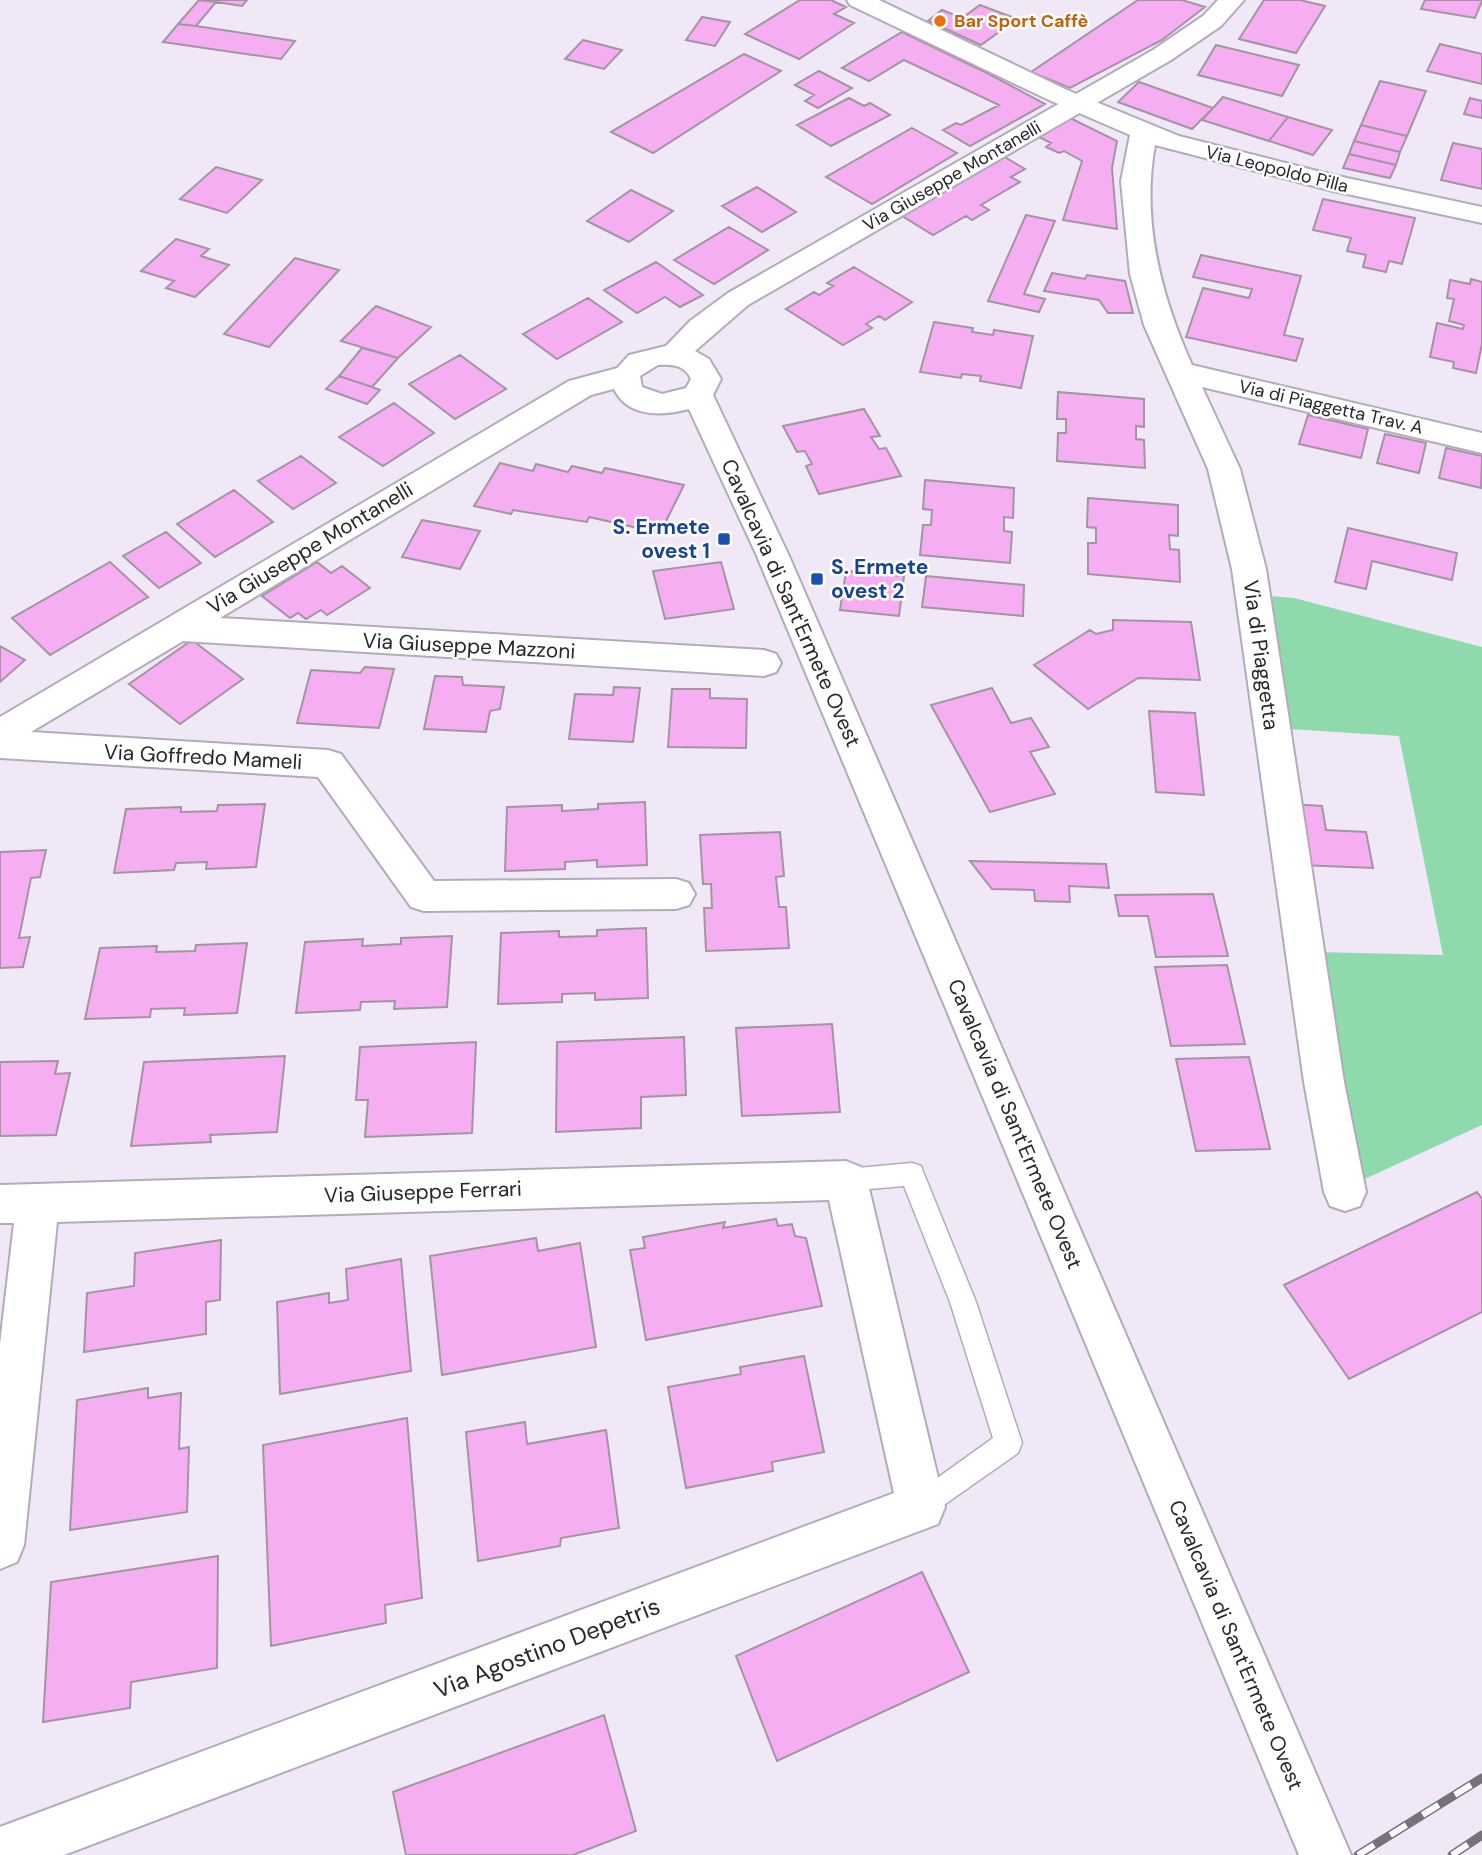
<svg xmlns="http://www.w3.org/2000/svg" width="1482" height="1855" viewBox="0 0 1482 1855" font-family="'DM Sans',sans-serif">
	<style>
		.green { fill: #8edaad }
		.building { fill: #f6aef3; stroke: #a295a1; stroke-width: 2 }
		.lines { fill: none; stroke-linecap: round; stroke-linejoin: round }
		.lane-casing { stroke: #b3abba; stroke-width: 3 }
		.street-casing { stroke: #b3abba; stroke-width: 4 }
		.secondary-casing { stroke: #b3abba; stroke-width: 4 }
		.lane { fill: #fff; fill-rule: evenodd }
		.street { fill: #fff; fill-rule: evenodd }
		.secondary { fill: #fff; fill-rule: evenodd }
		.rail-casing { stroke: #76717a; stroke-width: 9 }
		.rail { stroke: #fff; stroke-width: 6; stroke-dasharray: 19; stroke-linecap: butt }
		.food-dot { fill: #e8710a; stroke: #fff; stroke-width: 2.5 }
		.transit-dot { fill: #1a4fb4; stroke: #fff; stroke-width: 2.5 }
		.labels { text-anchor: middle; stroke-width: 5; stroke-linejoin: round; paint-order: stroke }
		.far-food-label { font-size: 18px; font-weight: bold; fill: #c56008; stroke: #fff; text-anchor: start }
		.far-street-label { font-size: 18px; fill: #29262c; stroke: #fff }
		.transit-label { font-size: 21px; font-weight: bold; fill: #164399; stroke: #fff; text-anchor: end }
		.street-label { font-size: 21px; fill: #29262c; stroke: #fff }
		.near-street-label { font-size: 24px; fill: #29262c; stroke: #fff }
	</style>
	<rect width="100%" height="100%" fill="#f0e8f7"/>
	<path class="green" d="M1269 596 1294 598 1482 647V1125L1356 1183 1316 952 1443 955 1399 736 1289 729Z"/>
	<path class="building" d="M199 0 216 2 196 26 178 24Z
		M203 0H247L242 6Z
		M800 0H831L846 7 834 14 854 23 799 59 745 34Z
		M1138 0H1182L1205 7 1162 40 1070 88 1031 72Z
		M1264 0H1300L1325 6 1296 53 1239 39Z
		M1425 0H1482V1L1475 18 1421 9Z
		M980 5 1017 19 981 45 928 21 942 10 962 18Z
		M702 17 730 22 715 46 686 40Z
		M178 24 196 26 295 41 281 59 163 42Z
		M902 32 989 74 1045 104 970 146 943 130 956 123 961 125 999 105 904 60 869 81 842 68Z
		M583 40 622 50 604 69 565 59Z
		M1440 44 1482 54V84L1427 71Z
		M1216 45 1299 65 1282 96 1198 75Z
		M744 54 781 71 653 153 611 132Z
		M819 71 852 88 818 108 805 101 814 95 795 85Z
		M1380 81 1426 91 1407 136 1361 125Z
		M1139 82 1213 108 1192 129 1118 102Z
		M1223 97 1288 117 1269 141 1202 120Z
		M849 98 864 106 870 103 890 115 831 146 797 125Z
		M1470 98 1482 101V118L1464 114Z
		M1066 116 1117 141 1112 168 1117 229 1063 220 1082 161 1064 151 1059 153 1046 147 1051 143 1035 135Z
		M1288 117 1332 130 1313 155 1269 141Z
		M1361 125 1407 136 1400 152 1354 141Z
		M912 128 957 153 872 204 826 177Z
		M1354 141 1400 152 1396 165 1349 154Z
		M1453 143 1482 149V189L1441 180Z
		M1349 154 1396 165 1390 178 1343 168Z
		M1003 156 1025 169 1011 177 1020 182 981 205 989 210 972 220 966 216 933 235 899 214Z
		M216 167 262 180 227 213 180 199Z
		M757 187 796 212 762 232 722 206Z
		M631 190 673 211 629 242 587 221Z
		M1323 199 1415 218 1402 264 1389 261 1386 272 1363 267 1366 255 1347 251 1351 238 1313 230Z
		M1026 215 1055 221 1024 294 1045 299 1039 312 988 301Z
		M729 227 768 250 714 284 674 260Z
		M176 239 209 249 201 256 229 265 195 297 166 288 174 281 141 271Z
		M1201 255 1301 276 1284 335 1303 339 1296 361 1186 337 1203 288 1249 298 1252 289 1193 277Z
		M295 258 339 270 269 347 224 334Z
		M656 262 703 295 680 307 665 297 637 313 604 290Z
		M854 267 912 302 885 320 879 316 866 324 872 328 843 345 786 309 814 292 819 295 833 286 827 283Z
		M1052 273 1085 279 1087 275 1125 281 1133 313H1108L1099 300 1044 291Z
		M1471 279 1482 282V344L1476 373 1453 368 1454 362 1430 357 1437 323 1463 329 1464 325 1449 321 1454 299 1447 298 1450 280 1470 284Z
		M588 298 622 322 557 359 523 334Z
		M376 306 431 327 398 358 341 341Z
		M934 322 973 328 972 332 993 335 994 330 1033 336 1021 388 980 381 981 376 962 374 961 378 920 372Z
		M362 348 398 358 372 387 339 376Z
		M460 355 506 389 455 419 409 384Z
		M339 376 372 387 380 390 367 404 326 389Z
		M1058 392 1144 399V427L1136 426V439L1144 440 1145 468 1057 461 1058 433H1066V419H1057Z
		M394 403 434 433 383 466 339 437Z
		M864 409 880 436 871 437 879 449 886 448 901 476 819 494 806 466 812 464 805 451 797 452 783 426Z
		M1308 415 1368 429 1361 458 1299 444Z
		M1385 434 1426 443 1419 473 1377 463Z
		M1446 448 1482 456 1481 488 1439 478Z
		M301 456 336 483 293 509 258 481Z
		M500 463 533 471 536 464 568 472 572 466 602 473 605 468 684 485 660 533 589 517 587 522 513 510 511 514 474 506Z
		M925 480 1014 488 1013 518 1004 517V531L1012 532 1010 563 920 555 923 525H931L932 510 923 509Z
		M234 490 273 522 215 557 177 524Z
		M1088 498 1178 505V536L1169 535 1170 549 1179 550 1180 582 1088 574V543H1096V528L1087 527Z
		M422 520 480 531 460 569 402 557Z
		M1348 528 1457 553 1452 580 1372 561 1366 589 1335 582Z
		M166 532 201 563 159 588 123 556Z
		M110 562 148 597 50 655 12 618Z
		M317 562 331 573 342 566 370 588 327 615 321 610 306 619 298 613 290 618 262 596Z
		M721 562 734 609 665 619 653 571Z
		M846 571 904 576 899 616 840 610Z
		M926 576 1024 585 1023 616 922 607Z
		M1113 620 1191 622 1200 680 1138 678 1088 709 1034 665 1090 630 1096 634 1113 630Z
		M192 640 243 679 180 724 129 684Z
		M0 646 25 660 0 682Z
		M365 667 394 669 379 728 297 723 311 670 360 673Z
		M435 676 462 677 463 685 504 687 500 709 490 711 486 732 424 729Z
		M614 687 640 688 633 742 569 739 575 694 613 695Z
		M992 688 1011 723 1031 718 1049 747 1030 752 1055 794 990 812 931 705Z
		M672 689H710V698L747 699 746 748 668 747Z
		M1149 711 1195 713 1204 795 1156 792Z
		M645 802 647 865 597 867V860L565 862V869L505 871 507 807 562 805V811L598 809V804Z
		M265 804 256 867 206 869 207 862 176 863 174 870 114 873 126 809 181 807V812L217 811 218 805Z
		M1290 804 1322 806 1326 830 1366 832 1373 868 1299 865Z
		M780 832 784 876 776 877 779 907H786L789 948 706 951 704 908H712L711 884H703L700 835Z
		M46 850 40 877 31 878 19 938 30 937 23 967 0 968V852Z
		M970 861 1106 864 1109 888 1069 886 1070 902 1035 901 1034 890 992 889Z
		M1213 894 1228 956 1156 957 1148 916H1119L1115 895Z
		M646 928 648 998 595 1000V993L562 994V1002L498 1004 501 933 559 931V937L597 936V930Z
		M452 936 447 1007 394 1009 395 1001 361 1002 360 1010 296 1013 305 942 363 939 362 946 401 944V938Z
		M247 943 237 1013 184 1015 185 1008 151 1009 150 1017 85 1019 100 948 157 946 156 952 195 951 196 945Z
		M1227 965 1245 1044 1171 1046 1155 967Z
		M832 1024 840 1112 742 1116 736 1028Z
		M684 1037 686 1095 641 1097V1128L556 1132 557 1042Z
		M476 1042 472 1133 365 1137 368 1100H356L360 1047Z
		M285 1056 277 1132 210 1135 211 1142 131 1146 144 1062Z
		M1249 1057 1270 1149 1196 1151 1176 1059Z
		M58 1061 55 1074 70 1073 56 1135 0 1136V1062Z
		M1477 1192 1482 1199V1312L1349 1379 1284 1285Z
		M776 1219 778 1226 792 1224 795 1236 806 1238 822 1306 646 1340 630 1250 645 1248 643 1237 725 1222 723 1228Z
		M536 1238 538 1251 580 1243 596 1347 442 1375 430 1256Z
		M221 1240 220 1300 206 1302V1334L84 1352 87 1293 134 1286 135 1253Z
		M401 1259 411 1371 280 1394 277 1302 329 1293V1303L348 1300 346 1269Z
		M804 1356 824 1452 772 1462 773 1471 686 1488 668 1387 741 1374 740 1367Z
		M148 1388V1398L181 1393 179 1449 189 1447 187 1512 70 1530 77 1400Z
		M407 1418 422 1598 385 1605 386 1623 271 1646 263 1445Z
		M525 1422 527 1444 606 1430 619 1528 561 1538 560 1546 478 1561 466 1432Z
		M218 1556 217 1668 131 1682 130 1708 43 1722 51 1582Z
		M922 1572 969 1672 777 1761 736 1656Z
		M604 1715 636 1831 573 1855H406L393 1792Z"/>
	<g class="lines">
		<g class="lane-casing">
			<path id="lane" d="M912 1163 921 1166 924 1174 976 1302 1022 1443 1018 1453 921 1521 911 1517 907 1507 911 1497 993 1438 950 1302 904 1186 846 1191 837 1188 833 1180 837 1172 846 1169Z"/>
		</g>
		<g class="street-casing">
			<path id="street" d="M847 0H879L1067 90 1179 136 1333 175 1482 207V223L1333 191 1155 145C1141 221 1161 296 1192 365L1482 433V453L1202 387 1240 469 1266 569 1344 1082 1366 1192 1360 1206 1345 1211 1330 1206 1324 1192 1304 1082 1232 569 1208 469 1144 325 1130 274 1121 181 1130 135 1049 100 850 5Z
				M625 366 636 369 640 376 636 383 591 395 220 618 764 650 776 654 781 663 776 672 764 676 183 641 31 732 328 750 341 754 434 881 676 879 689 883 695 894 689 905 676 909 424 911 411 907 318 777 0 758V717L569 381Z
				M846 1161 861 1167 867 1180 945 1507 938 1524 64 1855H0V1827L894 1493 829 1200 57 1222 24 1545 17 1562 0 1569V1344L14 1223H0V1185Z"/>
		</g>
		<g class="secondary-casing">
			<path id="secondary" d="M1218 0H1244L1221 26 1171 60 748 305 695 351 709 359 721 379 713 395 789 556 1351 1855H1299L757 556 689 409C655 418 618 416 610 376L629 355 666 346 690 321 728 293 1153 50 1203 16ZM658 365C672 364 685 365 691 379L686 388 662 394 642 387 640 376Z"/>
		</g>
		<use href="#lane" class="lane"/>
		<use href="#street" class="street"/>
		<use href="#secondary" class="secondary"/>
		<g class="rail-casing">
			<path id="rail" d="M1358 1855 1482 1778
				M1452 1855 1482 1835"/>
		</g>
		<use href="#rail" class="rail"/>
	</g>
	<circle class="food-dot" cx="940" cy="21" r="7"/>
	<g class="transit-dot">
		<rect x="717" y="532" width="14" height="14" rx="3.5"/>
		<rect x="810" y="572" width="14" height="14" rx="3.5"/>
	</g>
	<g class="labels">
		<g class="far-food-label">
			<text x="954" y="27">Bar Sport Caffè</text>
		</g>
		<g class="far-street-label">
			<text transform="translate(1277 169) rotate(14)" y="6">Via Leopoldo Pilla</text>
			<text transform="translate(952 176) rotate(-30)" y="6">Via Giuseppe Montanelli</text>
			<text transform="translate(1331 407) rotate(13)" y="6">Via di Piaggetta Trav. A</text>
		</g>
		<g class="transit-label">
			<text x="710" y="534">S. Ermete<tspan x="710" dy="24">ovest 1</tspan></text>
			<text x="831" y="574" text-anchor="start">S. Ermete<tspan x="831" dy="24">ovest 2</tspan></text>
		</g>
		<g class="street-label">
			<text transform="translate(310 548) rotate(-31)" y="7">Via Giuseppe Montanelli</text>
			<text transform="translate(791 603) rotate(66)" y="7">Cavalcavia di Sant'Ermete Ovest</text>
			<text transform="translate(469 646) rotate(3)" y="7">Via Giuseppe Mazzoni</text>
			<text transform="translate(1261 655) rotate(82)" y="7">Via di Piaggetta</text>
			<text transform="translate(203 757) rotate(3)" y="7">Via Goffredo Mameli</text>
			<text transform="translate(1015 1124) rotate(67)" y="7">Cavalcavia di Sant'Ermete Ovest</text>
			<text transform="translate(423 1192) rotate(-2)" y="7">Via Giuseppe Ferrari</text>
			<text transform="translate(1236 1645) rotate(67)" y="7">Cavalcavia di Sant'Ermete Ovest</text>
		</g>
		<g class="near-street-label">
			<text transform="translate(547 1648) rotate(-21)" y="8">Via Agostino Depetris</text>
		</g>
	</g>
</svg>
